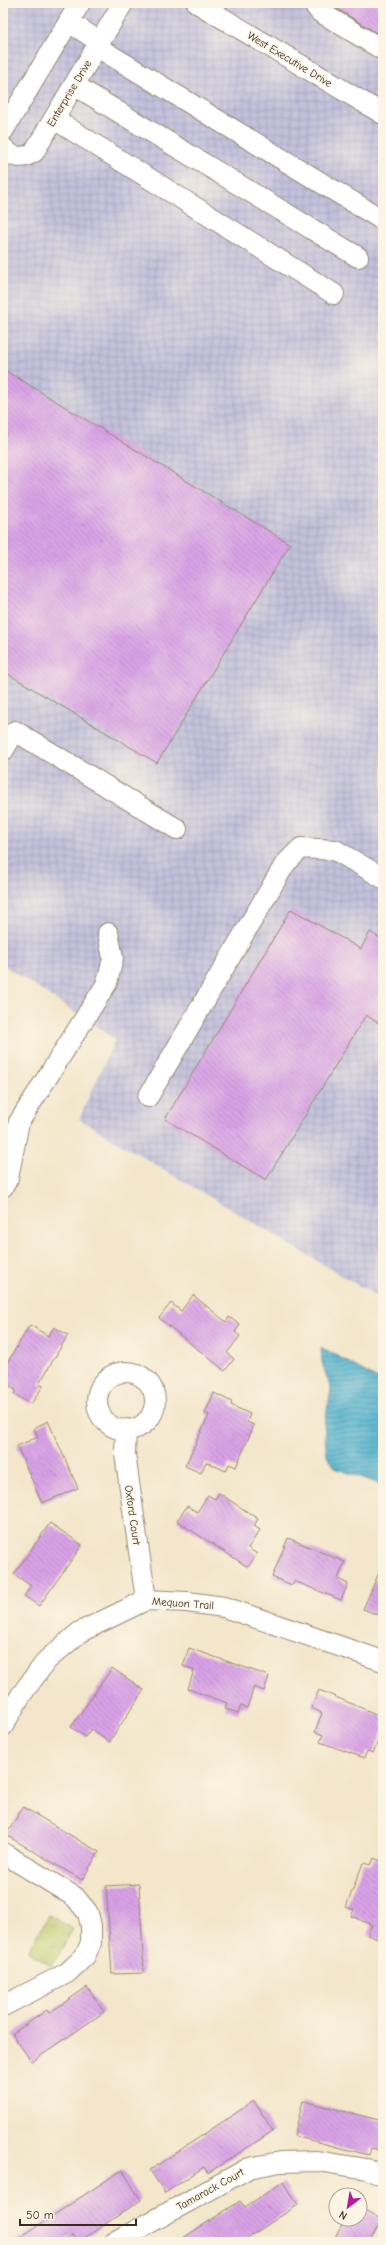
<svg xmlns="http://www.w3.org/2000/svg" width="386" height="2245" viewBox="0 0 386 2245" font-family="'Comic Neue',sans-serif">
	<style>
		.industrial { fill: url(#industrial-grid) }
		.park { fill: url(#park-tufts); stroke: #7c7a44 }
		.water { fill: url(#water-rules); stroke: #456e76 }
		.building { fill: url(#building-back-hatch) }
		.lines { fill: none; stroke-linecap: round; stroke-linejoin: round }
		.minor-casing { stroke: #978874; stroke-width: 22 }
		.minor { stroke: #fff; stroke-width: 20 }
		.labels { text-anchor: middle; stroke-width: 3; stroke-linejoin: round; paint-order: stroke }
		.street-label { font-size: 11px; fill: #3b2a1e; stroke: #fcf5e5 }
	</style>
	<defs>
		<pattern id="industrial-grid" width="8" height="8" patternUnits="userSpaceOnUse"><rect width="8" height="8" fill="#c2c1dc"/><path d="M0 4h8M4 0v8" fill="none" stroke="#a8a6bc"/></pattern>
		<pattern id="park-tufts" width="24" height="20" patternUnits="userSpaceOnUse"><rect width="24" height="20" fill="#bdca6b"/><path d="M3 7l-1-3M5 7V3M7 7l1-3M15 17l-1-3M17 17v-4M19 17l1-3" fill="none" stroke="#9ba457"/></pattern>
		<pattern id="water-rules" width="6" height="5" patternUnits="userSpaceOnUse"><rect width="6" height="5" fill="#4fb1ce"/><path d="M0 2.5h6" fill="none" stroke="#4390a7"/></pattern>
		<pattern id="building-back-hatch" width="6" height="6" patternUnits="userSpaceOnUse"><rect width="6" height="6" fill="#d9a3e7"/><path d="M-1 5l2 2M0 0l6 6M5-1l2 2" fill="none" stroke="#b185bb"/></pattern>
	</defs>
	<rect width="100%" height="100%" fill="#fcf5e5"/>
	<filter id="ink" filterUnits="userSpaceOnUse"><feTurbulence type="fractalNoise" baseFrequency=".025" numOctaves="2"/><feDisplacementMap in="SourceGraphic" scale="8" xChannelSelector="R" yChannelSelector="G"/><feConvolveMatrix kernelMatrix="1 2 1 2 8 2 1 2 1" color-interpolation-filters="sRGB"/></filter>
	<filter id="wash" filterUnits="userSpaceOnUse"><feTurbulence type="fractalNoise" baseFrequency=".012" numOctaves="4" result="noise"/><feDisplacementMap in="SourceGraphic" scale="16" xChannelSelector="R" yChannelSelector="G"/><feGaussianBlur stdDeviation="0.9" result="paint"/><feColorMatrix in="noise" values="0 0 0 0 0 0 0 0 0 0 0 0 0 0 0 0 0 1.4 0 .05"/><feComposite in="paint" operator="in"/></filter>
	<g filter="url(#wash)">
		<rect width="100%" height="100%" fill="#f3e6ca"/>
		<path class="industrial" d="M3 3H383V1300L79 1119 115 1039 3 965Z"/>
		<path class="park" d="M49 1915 73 1929 52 1966 28 1952Z"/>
		<path class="water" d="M321 1347 383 1382V1485L335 1468 327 1456 324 1424 331 1390 322 1362Z"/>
		<g id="blocks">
			<path class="building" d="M328 3H383V37Z
				M3 369 290 544 157 763 3 671Z
				M291 909 361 949 370 932 383 940V1026L366 1015 266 1180 165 1119Z
				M193 1295 226 1322 229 1317 240 1325 235 1332 240 1336 227 1353 234 1359 225 1371 159 1318 171 1303 181 1311Z
				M30 1325 48 1336 54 1327 68 1335 39 1384 43 1386 31 1404 14 1394 16 1390 3 1382V1370Z
				M214 1393 232 1402 231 1405 250 1414 247 1422 254 1425 236 1467 229 1464 226 1471 206 1462 201 1473 185 1466 209 1415 205 1413Z
				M48 1421 78 1488 42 1503 17 1446 38 1437 34 1428Z
				M219 1493 258 1519 254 1526 260 1530 248 1548 257 1554 248 1567 177 1521 187 1506 197 1512 208 1495 215 1499Z
				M50 1523 82 1545 39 1606 24 1596 31 1586 14 1574Z
				M288 1538 345 1562 338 1579 348 1584 341 1600 294 1581 292 1585 272 1577Z
				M382 1566H383V1617L363 1609Z
				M189 1648 269 1676 264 1691 254 1687 247 1708 241 1706 238 1713 225 1709 227 1703 188 1689 194 1670 183 1666Z
				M112 1668 144 1690 109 1742 91 1729 85 1737 71 1727Z
				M319 1690 383 1717V1730L373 1753 367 1751 364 1758 320 1742 323 1735 315 1732 322 1713 311 1708Z
				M23 1807 99 1852 82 1880 6 1835Z
				M374 1858 383 1862V1941L367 1935 372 1925 351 1916 354 1910 346 1907 363 1863 371 1865Z
				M139 1884 144 1973 112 1974 106 1886Z
				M87 1987 104 2012 32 2062 12 2034 47 2010 49 2013Z
				M254 2101 273 2131 208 2173 204 2167 165 2193 150 2170Z
				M303 2101 383 2121V2151L371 2148 369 2155 294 2136Z
				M122 2170 141 2200 101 2227 78 2242 72 2236 63 2242H13Z
				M283 2182 298 2205 241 2242H177L240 2201 245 2207Z
				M360 2207 382 2220 369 2242H332L346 2219H360Z"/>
		</g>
	</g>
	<g filter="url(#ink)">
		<use href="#blocks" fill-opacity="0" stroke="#978874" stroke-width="1"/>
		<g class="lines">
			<g class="minor-casing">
				<path id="minor" d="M197 3 383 114
					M313 3 320 12 383 50
					M69 22 100 42
					M97 47 381 219
					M74 85 358 257
					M54 119 334 294
					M3 131 80 3
					M3 147C12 158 22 160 34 152L123 3
					M3 751 15 731 177 829
					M148 1097 285 864 301 848 335 850 383 878
					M3 1187 8 1178 19 1122 107 983 113 958 108 933
					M97 1401a29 29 0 1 1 58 0a29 29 0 1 1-58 0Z
					M126 1429 125 1454 146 1600
					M3 1726 21 1695 47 1660 80 1632 146 1600 187 1602 224 1607 383 1661
					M3 1853 75 1897 88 1913 91 1926V1943L85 1956 67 1973 3 2006
					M115 2242 249 2168 280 2162 317 2161 367 2169 383 2176"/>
			</g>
			<use href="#minor" class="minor"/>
		</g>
	</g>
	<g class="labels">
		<g class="street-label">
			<text transform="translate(290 59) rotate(31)" y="4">West Executive Drive</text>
			<text transform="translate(69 93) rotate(-59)" y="4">Enterprise Drive</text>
			<text transform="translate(133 1515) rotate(82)" y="4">Oxford Court</text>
			<text transform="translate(183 1603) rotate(4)" y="4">Mequon Trail</text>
			<text transform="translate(210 2189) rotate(-29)" y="4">Tamarack Court</text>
		</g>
	</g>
	<rect width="386" height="2245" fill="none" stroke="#fcf5e5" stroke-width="16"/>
	<g transform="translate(348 2207) rotate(211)"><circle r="19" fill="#fcf5e5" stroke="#afa495"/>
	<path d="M0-3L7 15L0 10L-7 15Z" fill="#b5179e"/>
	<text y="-6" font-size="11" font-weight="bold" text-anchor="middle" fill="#3b2a1e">N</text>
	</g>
	<path d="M20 2219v6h116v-6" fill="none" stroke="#3b2a1e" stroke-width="2"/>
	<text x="26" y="2219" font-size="12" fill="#3b2a1e" stroke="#fcf5e5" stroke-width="3" paint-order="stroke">50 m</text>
</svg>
